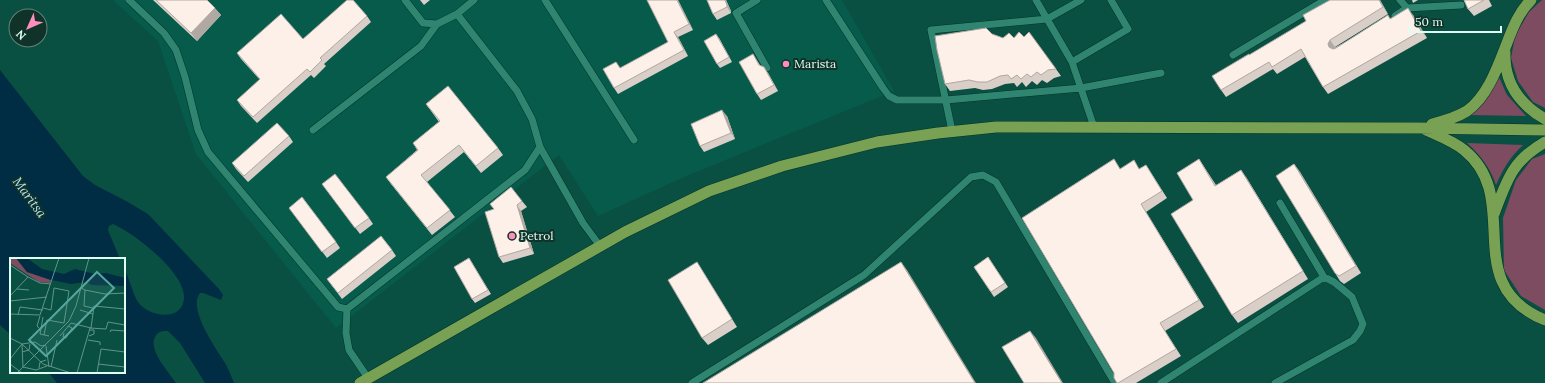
<svg xmlns="http://www.w3.org/2000/svg" width="1545" height="383" viewBox="0 0 1545 383" font-family="Lora,serif">
	<style>
		.built { fill: #065b4b }
		.green { fill: #7e4c60 }
		.water { fill: #002d43 }
		.lines { fill: none; stroke-linecap: round; stroke-linejoin: round }
		.service-casing { stroke: #033329; stroke-width: 8 }
		.primary-casing { stroke: #033329; stroke-width: 12 }
		.service { stroke: #308571; stroke-width: 7 }
		.primary { stroke: #78a154; stroke-width: 11 }
		.wall { fill: #d9cec8 }
		.shaded-wall { fill: #b0a8a2 }
		.building { fill: #fcf0e8; stroke: #b0a8a2 }
		.poi-dot { fill: #fe8ebc; stroke: #0f3229; stroke-width: 1.5 }
		.labels { text-anchor: middle; stroke-width: 4; stroke-linejoin: round; paint-order: stroke }
		.poi-label { font-size: 12px; fill: #defdf3; stroke: #0f3229; text-anchor: start }
		.water-label { font-size: 13px; font-style: italic; fill: #bce3fb; stroke: #0f3229 }
		.inset-road { fill: none; stroke: #5f9589; stroke-width: 1 }
		.view { fill: #57a59d; fill-opacity: 0.15; stroke: #57a59d; stroke-width: 2 }
		.inset-edge { fill: none; stroke: #defdf3; stroke-width: 2 }
	</style>
	<rect width="100%" height="100%" fill="#0a5042"/>
	<path class="built" d="M113 0H842L894 91 684 177 598 216 559 155 336 328 196 154 158 41Z"/>
	<path class="green" d="M1542 0H1545V108L1533 102 1518 81 1511 58 1515 36 1529 12Z
		M1498 75 1507 95 1526 116 1468 115Z
		M1467 143 1523 145C1510 157 1503 169 1496 185 1490 167 1481 156 1467 143Z
		M1545 154V310L1521 296 1504 270 1503 218 1516 180 1532 159Z"/>
	<path class="water" d="M0 70 83 176 95 185 126 201 148 214 219 289 223 295 221 300 203 293H200C187 309 217 350 225 363 229 369 231 376 234 383H205L180 343 168 331C162 331 158 331 155 337 148 350 169 372 176 383H57L48 372H124V268C129 278 133 294 138 302 149 318 185 322 184 296 183 271 134 233 113 224L109 226 108 230 120 259H11V335L0 325Z"/>
	<g class="lines">
		<g class="service-casing">
			<path id="service" d="M129 0 164 33 176 50 185 77 198 130 208 152 338 307 347 309
				M405 0 423 23 437 24 457 14 474 0
				M545 0 634 140
				M757 0 736 13 767 68
				M826 0 883 88 889 96 897 100H946L1081 88 1161 73
				M1036 0 1072 62 1094 127
				M1400 0 1407 8
				M1395 16 1407 8 1461 5
				M1233 55 1325 0
				M1072 62 1128 29 1111 0
				M313 130 421 46 437 24
				M952 131 931 30 1047 19 1081 0
				M540 147 583 223 600 246
				M368 378 349 350 346 333 347 309 525 170 540 147 532 119 517 91 457 14
				M692 383 864 275 971 177 983 175 996 182 1115 383
				M1161 383 1324 277
				M1275 383 1353 340 1360 331 1363 324 1352 297 1334 282 1324 277 1280 203"/>
		</g>
		<g class="primary-casing">
			<path id="primary" d="M1505 52C1504 83 1519 104 1545 119
				M1432 124C1444 121 1456 118 1467 111 1488 96 1498 66 1507 43 1513 27 1519 12 1531 0
				M1426 130C1439 136 1453 141 1464 150 1525 199 1457 284 1545 320
				M1494 214C1507 180 1512 161 1545 142
				M360 383 625 232 709 191 782 166 877 142 938 133 996 127 1420 128 1545 130"/>
		</g>
		<use href="#service" class="service"/>
		<use href="#primary" class="primary"/>
	</g>
	<path class="wall" d="M153 0H207L221 15 197 41Z
		M420 0H430L424 5Z
		M647 0H678L693 30 678 37 688 56 618 94 614 88 621 68 668 42Z
		M707 0H726L731 11V13L717 20 713 14Z
		M1380 0 1388 14 1335 47 1334 48 1390 18 1413 15 1427 38 1328 94 1323 87 1305 57 1277 74 1273 69 1226 97 1221 90 1249 55Z
		M1412 0H1418L1413 3Z
		M1464 0H1489L1492 6 1474 16 1468 9Z
		M367 16 371 22 324 64 326 66 314 78 311 75 257 123 241 106 237 100 260 80 241 59 237 53 303 39Z
		M992 34 1003 38H1014L1056 69 1061 76 1054 78 1047 83 1042 80 1037 85 1032 81 1026 87 1022 82 1017 87 1014 83 1005 84 992 89 983 90 975 88 950 91 945 84Z
		M719 38 732 62 720 68 717 64Z
		M753 54 760 65 768 73 778 91 761 100 757 94Z
		M426 104 498 148 503 155 481 173 464 152 427 182 455 217 432 235 391 184 386 177 417 150 413 143 439 122Z
		M727 116 735 139 704 152 700 146Z
		M289 136 293 142 248 182 236 169 232 163Z
		M1199 159 1216 185 1246 177 1308 279 1238 323 1232 315 1193 200Z
		M1294 164 1300 172 1361 273 1344 284 1340 281 1335 273Z
		M1146 165 1167 198 1146 212 1204 307 1165 331 1181 356 1136 383H1117L1114 373 1121 168 1140 169Z
		M322 184 369 218 373 224 360 234Z
		M522 201 527 207 521 211 534 254 503 263 499 257 494 209 490 204Z
		M289 208 336 242 340 248 327 258Z
		M392 250 396 256 342 299 327 279Z
		M988 257 1008 287 994 297 974 267Z
		M469 258 491 294 475 303 472 299Z
		M697 262 702 270 737 327 708 345 702 338Z"/>
	<path class="shaded-wall" d="M677 0H678L693 30 689 24Z
		M725 0H726L731 11V13L727 7Z
		M1379 0H1380L1388 14 1383 7Z
		M215 8 221 15 197 41 191 33Z
		M1408 8 1413 15 1427 38 1421 31Z
		M674 32 678 37 688 56 684 50Z
		M716 34 719 38 732 62 729 57Z
		M1330 40 1335 47 1333 51 1329 47 1328 44Z
		M764 67 768 73 778 91 774 85Z
		M722 110 727 116 735 139 731 133Z
		M1294 164 1300 172 1361 273 1356 266Z
		M1241 170 1246 177 1308 279 1303 271Z
		M1141 204 1146 212 1204 307 1199 300Z
		M517 205 521 211 534 254 530 248Z
		M901 262 907 270 976 383H975Z
		M1030 331 1036 338 1063 383H1062Z"/>
	<path class="building" d="M156 0H207L215 8 191 33Z
		M347 0H353L367 16 320 58 322 60 310 72 307 69 253 117 237 100 260 79 237 53 281 14 303 39Z
		M647 0H677L689 24 674 32 684 50 614 88 603 69 616 62 620 68 668 42Z
		M707 0H725L727 5V7L713 14Z
		M1330 0H1379L1383 7 1330 40 1328 44 1329 47 1333 49 1336 48 1388 15 1390 19 1408 8 1421 31 1323 87 1301 49 1272 67 1269 62 1221 90 1212 76 1249 54V55L1306 21 1303 15Z
		M1464 0H1484L1468 9Z
		M986 28 992 34 1003 38 1009 33 1014 38 1019 32 1024 37 1029 32 1056 69 1048 70 1041 75 1037 72 1031 77 1027 74 1021 79 1017 75 1011 79 1008 75 1000 76 987 82H978L969 80 945 84 937 50 935 36Z
		M716 34 729 57 717 64 704 41Z
		M753 54 759 65 764 67 774 85 757 94 739 62Z
		M448 86 498 148 476 166 459 145 421 175 450 210 427 228 386 177 418 150 413 143 440 121 426 104Z
		M722 110 731 133 700 146 691 124Z
		M277 123 289 136 244 176 232 163Z
		M1114 159 1120 169 1134 160 1139 169 1146 165 1162 191 1141 204 1199 300 1160 323 1176 349 1118 383H1117L1114 378V373L1022 218Z
		M1199 159 1215 186 1241 170 1303 271 1232 315 1171 214 1193 200 1177 173Z
		M1294 164 1356 266 1339 276 1335 273 1276 176Z
		M335 174 369 218 355 228 322 184Z
		M511 187 522 201 517 205 530 248 499 257 485 212 494 209 490 204Z
		M302 197 336 242 322 252 289 208Z
		M381 236 392 250 338 293 327 279Z
		M988 257 1005 283 991 292 974 267Z
		M469 258 488 290 472 299 454 267Z
		M697 262 732 319 702 338 668 280Z
		M901 262 975 383H703Z
		M1030 331 1062 383H1024L1002 347Z"/>
	<g class="poi-dot">
		<circle cx="786" cy="64" r="4"/>
		<circle cx="512" cy="236" r="4"/>
	</g>
	<g class="labels">
		<g class="poi-label">
			<text x="794" y="68">Marista</text>
			<text x="520" y="240">Petrol</text>
		</g>
		<g class="water-label">
			<text transform="translate(30 197) rotate(54)" y="5">Maritsa</text>
		</g>
	</g>
	<g transform="translate(10 258)">
		<rect width="115" height="115" fill="#0a5042"/>
		<path d="M0 0H6L17 14 41 22 40 25 29 24 18 17 0 5Z" fill="#7e4c60"/>
		<path d="M6 0H17L32 11 54 16 65 11 85 16 96 15 115 20V28L82 27 76 24 61 26 41 22 17 14Z" fill="#002d43"/>
		<path class="inset-road" d="M0 7 18 19 0 38M18 19 30 25 41 26M71 30 75 32 74 48 83 50M7 31 19 32M75 32 95 36 115 35M0 43 37 39M33 50 41 52 44 30 59 33 54 65 37 62 34 77M70 52 83 56M0 56 30 57 49 0M8 57 10 49 33 52M33 59 30 76 39 78M29 70 27 68 30 58M100 74 101 72 115 73M54 75 53 79 56 80 62 70 58 68M50 78 61 65 81 70 84 48 115 51M79 78 84 76V72H80M0 80 12 86 33 106 61 115M78 82 90 84V87M36 88 39 109M12 94 19 92 20 86M0 101 12 86M0 106 12 115M88 106 115 109M13 109 12 86 25 84 31 88 36 87M13 109 26 112 37 108M41 109 47 82M29 110 30 104 36 102M7 115 59 63 66 48 79 0M67 115 80 70 96 71 98 64 115 67M87 115 91 91 115 94"/>
		<path class="view" d="M87 14 104 30 36 98 19 82Z"/>
		<rect width="115" height="115" class="inset-edge"/>
	</g>
	<g transform="translate(28 28) rotate(225)"><circle r="19" fill="#0f3229" stroke="#62837a"/>
	<path d="M0-3L7 15L0 10L-7 15Z" fill="#fe8ebc"/>
	<text y="-6" font-size="11" font-weight="bold" text-anchor="middle" fill="#defdf3">N</text>
	</g>
	<path d="M1409 26v6h92v-6" fill="none" stroke="#defdf3" stroke-width="2"/>
	<text x="1415" y="26" font-size="12" fill="#defdf3" stroke="#0f3229" stroke-width="3" paint-order="stroke">50 m</text>
</svg>
